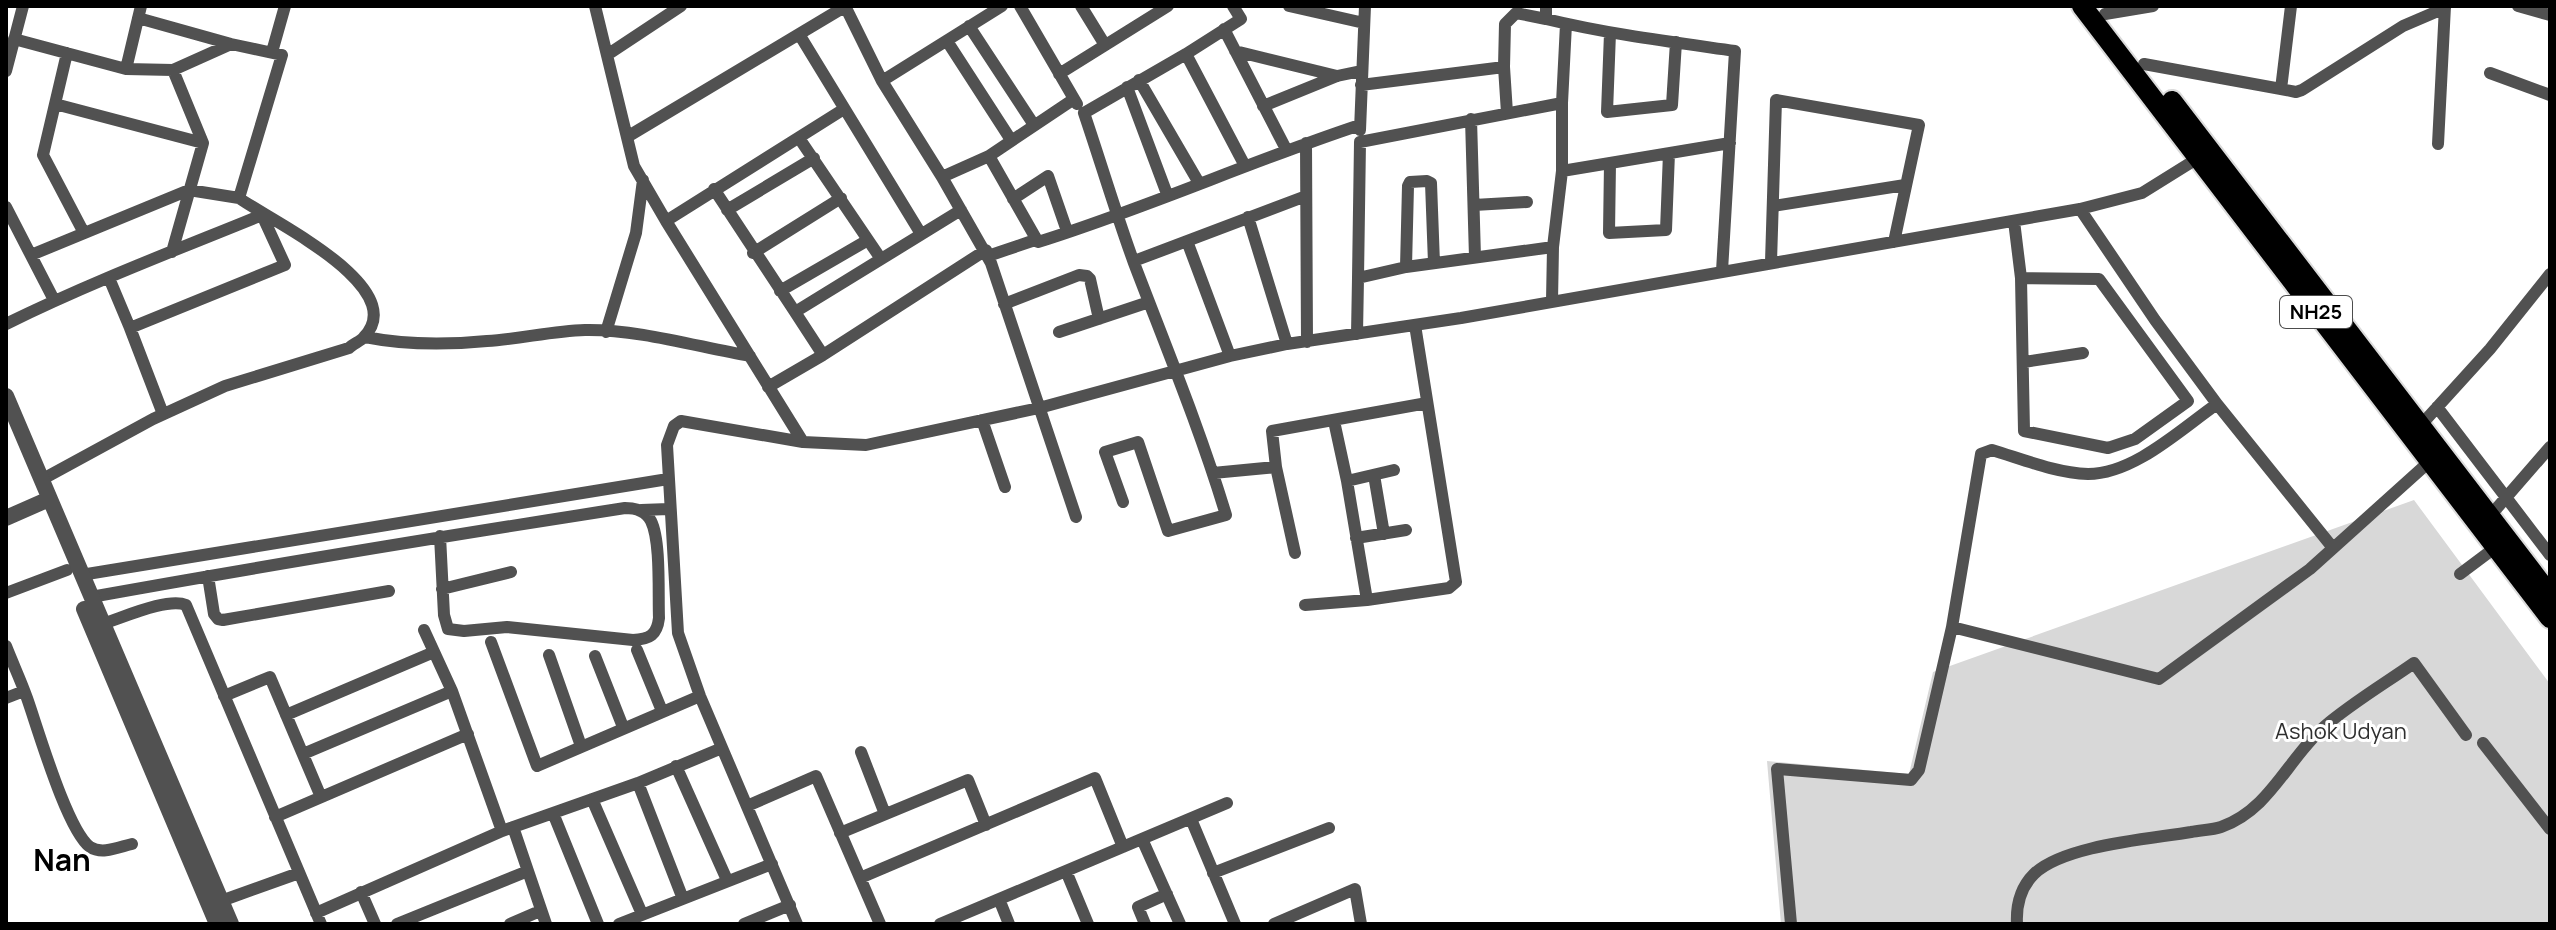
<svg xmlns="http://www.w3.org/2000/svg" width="2556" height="930" viewBox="0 0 2556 930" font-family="Manrope,sans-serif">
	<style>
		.green { fill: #d8d8d8 }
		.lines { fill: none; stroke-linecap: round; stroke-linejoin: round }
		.primary-casing { stroke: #dbdbdb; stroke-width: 24 }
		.minor { stroke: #515151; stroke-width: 12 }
		.tertiary { stroke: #515151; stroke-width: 16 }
		.primary { stroke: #000; stroke-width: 20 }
		.labels { text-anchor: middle; stroke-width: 6; stroke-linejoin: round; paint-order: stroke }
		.shield { fill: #fff; stroke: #4c4c4c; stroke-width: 2 }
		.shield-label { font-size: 20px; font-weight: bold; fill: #000 }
		.park-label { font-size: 22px; fill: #2f2f2f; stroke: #fff }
		.district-label { font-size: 30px; font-weight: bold; fill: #000; stroke: #fff }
	</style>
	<rect width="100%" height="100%" fill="#fff"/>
	<path class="green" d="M2414 500 2550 684V924H1781L1767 761 1909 774 1933 672Z"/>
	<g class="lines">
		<g class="primary-casing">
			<path id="primary" d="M2082 6 2550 618
				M2172 101 2550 595"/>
		</g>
		<path class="minor" d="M595 6 634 166 666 221 803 442 866 445 1039 408 1230 356 1287 344 1461 318 2080 209 2142 193 2203 155
			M845 6 882 81 942 177 989 156 1074 99
			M1020 6 1077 104
			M1081 6 1105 45
			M1289 6 1364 23
			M1546 6V19C1608 34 1672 42 1735 51L1722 271
			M2291 6 2281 89 2296 92 2302 90 2403 26 2445 8
			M2518 6 2550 15
			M2105 14 2153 6
			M969 26 1034 125
			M1224 29 1287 151
			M1610 33 1607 112 1672 105 1676 42
			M799 34 921 234
			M14 39 126 69 173 70
			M947 41 1011 140
			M1235 51 1337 76
			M272 52 285 6
			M67 53 43 155 84 233
			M1186 54 1245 166
			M607 55 681 6
			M2144 64 2281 89
			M1504 67 1505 24 1516 13 1546 19
			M126 69 141 6
			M6 71 23 6
			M2490 73 2550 95
			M1059 74 1168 6
			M1139 80 1199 183
			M882 81 1002 6
			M1361 85 1504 67 1507 113
			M1127 87 1167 194
			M55 104 203 143
			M1263 106 1337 76 1361 71
			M1471 119 1475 257
			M1360 130 1365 6
			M627 137 846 6
			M799 138 881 259
			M1306 143 1307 342
			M2438 144 2445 6
			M989 156 1038 242C1147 208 1251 161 1360 125
			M1610 163 1609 233 1666 230 1669 153
			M1562 171V103L1566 24
			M942 177 991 263 1076 517
			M714 189 795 312 961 210
			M1013 199 1048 176 1067 231
			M1474 205 1527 202
			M1773 206 1905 185
			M6 207 54 300
			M2080 209 2155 320 2217 404 2333 548
			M727 210 814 158
			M1248 217 1287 344
			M666 221 844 109
			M2014 221 2021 278 2024 431 2108 448 2135 439 2188 401 2099 279 2021 278
			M1187 241 1230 356
			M172 252 203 143 173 70 231 44
			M753 253 841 198
			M31 255 189 190 239 198
			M988 256 1035 240
			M1134 261 1306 196
			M1771 262 1776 100 1919 125 1894 242
			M1406 267 1408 186 1410 182 1427 181 1431 183 1434 263
			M1358 278 1360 142 1562 103
			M780 291 868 240
			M1552 301 1553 247 1562 171 1730 143
			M1004 304 1079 275 1087 276 1090 279 1099 319
			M795 312 823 355
			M6 324C89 283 176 250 262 215L285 265 130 328 109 278
			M130 328 163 414
			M606 332 636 233 643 180
			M1059 332 1149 302
			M1357 334 1358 278 1406 267 1553 247
			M365 337C405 345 446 345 487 341 520 339 552 331 585 330 638 329 698 347 750 356
			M2024 362 2083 353
			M768 387 823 355 986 250
			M2437 407 2550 555
			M982 420 1005 487
			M1334 421 1347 481 1367 600 1449 588 1456 582 1415 325
			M2421 425 2490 349 2550 274
			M1213 473 1276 467
			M1374 475 1384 534
			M41 480 153 419 225 386 349 348C353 344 361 341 364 337 412 287 269 220 239 198L282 55 231 44 138 18
			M1347 481 1394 470
			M1123 502 1105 452 1138 442 1168 531 1226 515C1200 429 1166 347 1134 263 1116 214 1101 163 1084 113L1186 54 1241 19 1233 6
			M641 510 669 509
			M2490 516 2550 447
			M1356 538 1406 530
			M1295 553 1276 467 1272 431 1427 403
			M2460 574 2496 547
			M81 575 668 479
			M208 576 214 614 218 619 223 620 389 591
			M442 589 511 572
			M6 593 67 570
			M91 597C268 565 446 536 625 508 636 508 646 511 651 521 661 541 658 594 659 618 657 635 650 639 633 640L507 627 464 631 448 629 444 615 440 536
			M1305 605 1367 600
			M102 624C122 618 168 597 186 605L321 924
			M1952 627 1981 454 1992 450C2022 459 2056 473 2088 474 2134 474 2181 429 2217 404
			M424 630 452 691 502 831
			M491 642 537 766 700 696
			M6 646C13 664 21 681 27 698 38 729 67 830 90 847 102 855 119 847 132 844
			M637 650 662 711
			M549 655 581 746
			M595 656 623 727
			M224 696 270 677 321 797
			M6 698 24 691
			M286 715 434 652
			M2483 743 2550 829
			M861 752 885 814
			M303 754 452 691
			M676 766 727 880
			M638 783 683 899
			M592 799 642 914
			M747 806 816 776 880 924
			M553 813 598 924
			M275 817 468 734
			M1191 819 1235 924
			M513 827 546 924
			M840 833 968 780 986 825
			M1142 839 1180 924
			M1066 871 1088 924
			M1213 873 1329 828
			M860 878 1095 778 1123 847
			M361 892 375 924
			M999 899 1009 924
			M221 901 299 873
			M316 913 502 831 638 783 722 748
			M397 924 528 871
			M510 924 540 911
			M619 924 772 864
			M744 924 790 905
			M797 924 700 696 678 633 667 445 674 426 681 421 803 442
			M940 924 1227 803
			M1145 924 1138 907 1167 894
			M1274 924 1355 889 1361 924
			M1791 924 1777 769 1911 780 1919 770 1952 627 2159 679 2310 569 2429 462
			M2017 924C2016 905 2020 888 2034 874 2064 845 2150 839 2191 832 2201 830 2212 830 2221 827 2270 810 2288 758 2325 726 2352 703 2384 684 2414 663L2466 735"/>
		<path class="tertiary" d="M6 396 231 924
			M6 518 49 499
			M84 609 217 924"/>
		<use href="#primary" class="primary"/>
	</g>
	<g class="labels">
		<rect class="shield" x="2280" y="296" width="72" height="32" rx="6"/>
		<g class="shield-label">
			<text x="2316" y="319">NH25</text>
		</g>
		<g class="park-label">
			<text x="2341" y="739">Ashok Udyan</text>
		</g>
		<g class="district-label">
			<text x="62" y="871">Nan</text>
		</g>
	</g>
	<rect width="2556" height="930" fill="none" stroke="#000000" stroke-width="16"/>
</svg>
